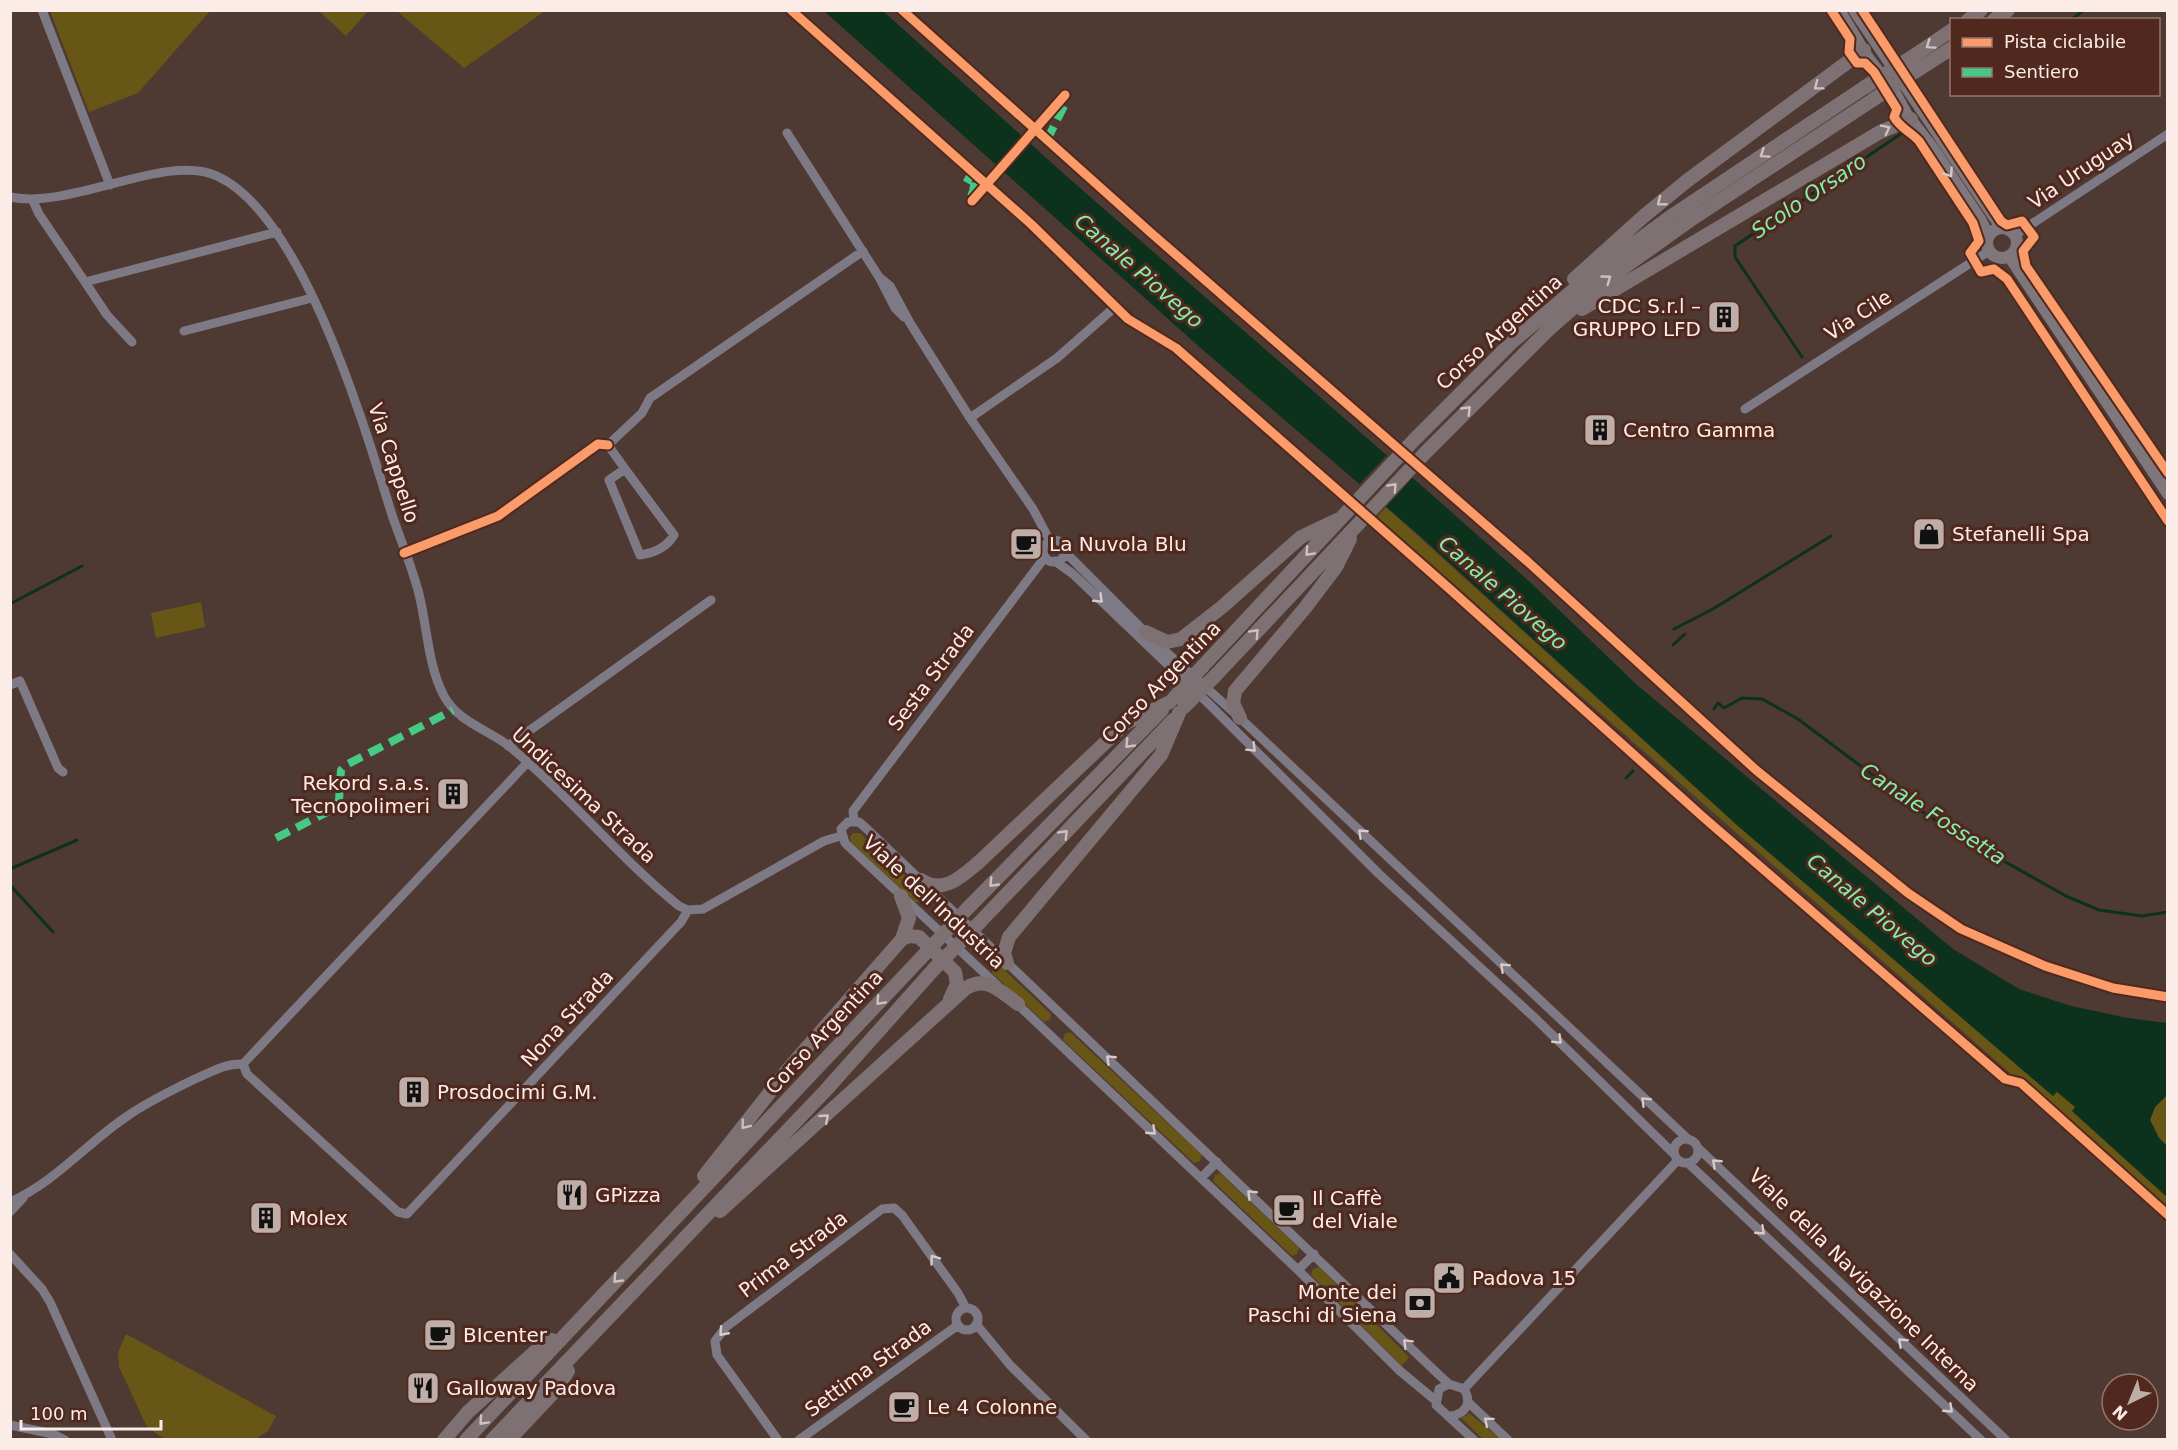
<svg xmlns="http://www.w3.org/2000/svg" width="2178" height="1450" viewBox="0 0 2178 1450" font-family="'DejaVu Sans',sans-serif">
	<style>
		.green { fill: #675616 }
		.water { fill: #0c321d }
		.pier { fill: #4f3933 }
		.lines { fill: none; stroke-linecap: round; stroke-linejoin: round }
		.stream { stroke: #0c321d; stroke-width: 3 }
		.minor { stroke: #7e7a85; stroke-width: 9 }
		.major { stroke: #80777c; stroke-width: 12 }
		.highway { stroke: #7d7173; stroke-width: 14 }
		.highway-bridge { stroke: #7d7173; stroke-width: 14 }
		.quiet { stroke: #46c982; stroke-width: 8; stroke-dasharray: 15 8; stroke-linecap: butt }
		.cycleway-casing { stroke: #50281d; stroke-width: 13 }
		.cycleway { stroke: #fa9b69; stroke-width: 9 }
		.oneway { stroke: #d0c1be }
		.oneway2 { stroke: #d7c9c7 }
		.oneway3 { stroke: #d6caca }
		.labels { text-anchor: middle; stroke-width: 6; stroke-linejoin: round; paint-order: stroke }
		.street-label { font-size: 20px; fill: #fcece7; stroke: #50281d }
		.poi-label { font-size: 20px; fill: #fcece7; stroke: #50281d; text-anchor: start }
		.water-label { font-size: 21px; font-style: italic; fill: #83edae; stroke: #50281d }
	</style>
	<rect width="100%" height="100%" fill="#4f3933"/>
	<path class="green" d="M50 11H210L138 93 89 112Z
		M319 11H368L346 36Z
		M397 11H545L464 68Z
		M1386 507 1738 826 2053 1096 2057 1091 2076 1107 2073 1112 2167 1197V1211L1377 517Z
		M201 602 205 627 156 638 151 613Z
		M853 833H860L923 893 922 902H915L851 842 850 837Z
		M939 911 981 948 980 953 976 954 937 917Z
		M999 965 1051 1014 1050 1020 1044 1022 992 973 993 967Z
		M1070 1032 1202 1155 1200 1161 1194 1163 1063 1040 1065 1034Z
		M2167 1095V1146L2159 1138 2150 1120 2155 1107Z
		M1220 1173 1299 1248 1297 1254 1292 1256 1213 1181 1215 1175Z
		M1319 1267 1409 1357 1402 1366 1311 1275 1313 1269Z
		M126 1334 276 1416 268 1431 256 1439 166 1440 147 1427 119 1367 118 1352Z
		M1469 1413 1501 1439H1483L1461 1418Z"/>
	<path class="water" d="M824 11H883L1072 181 1430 493 1531 583 1636 684 1953 949 2019 989 2071 1006 2128 1018 2167 1023V1095L2155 1107 2150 1120 2159 1138 2167 1146V1197L2072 1111 2075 1107 2057 1092 2053 1096 1738 826 1420 536 1204 351Z"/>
	<path class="pier" d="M1389 453 1415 475 1384 509 1357 487Z"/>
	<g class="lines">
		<path class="stream" d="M2071 20 2084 10
			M1802 357 1735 257V246L1902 133
			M10 604 82 566
			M1674 629 1713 609 1831 536
			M1673 645 1685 634
			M1714 709 1718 703 1724 708 1742 698 1762 699 1798 719 1918 809 1957 835 2066 896 2099 910 2142 916 2168 912
			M1626 778 1633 771
			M10 869 77 840
			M10 885 53 932"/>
		<path class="minor" d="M42 10 110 185
			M787 133 879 277 895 308 904 317
			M10 197C72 210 166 152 217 176 303 215 365 428 392 515 401 541 412 567 419 594 427 626 428 666 444 696 458 722 487 729 509 746 569 795 619 858 679 906L688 910 703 909 824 841 841 836
			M33 201 39 214 85 282 277 232
			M2015 235 2168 134
			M879 277 890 286 910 323 970 418 1033 509 1050 541
			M85 282 107 315 132 342
			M184 331 312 298
			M1745 409 1989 251
			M970 418 1057 358 1115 307
			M625 469 674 535C667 547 654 553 640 555L609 480 625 469 608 445 642 413 650 398 863 251
			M1043 551a11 11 0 1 1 22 0a11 11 0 1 1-22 0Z
			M1064 551 1154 641 1240 718 1689 1140
			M1055 561 1073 574 1211 706 1379 874 1536 1019 1675 1155
			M10 685 20 681 58 768 63 772
			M508 746 711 600
			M854 821 853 811 1045 557
			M997 985 845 843 841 829 848 822H859L867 829 1438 1374 1449 1384 1464 1389C1472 1402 1466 1414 1451 1416
			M1014 1001 1298 1270 1400 1371 1435 1400
			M243 1064 247 1074 398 1212 407 1214 681 922 688 910
			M243 1064 527 763
			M1674 1151a12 12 0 1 1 24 0a12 12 0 1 1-24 0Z
			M1697 1147 2006 1440
			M1688 1163 1981 1440
			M1201 1178 1217 1162
			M10 1202C55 1182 86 1144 126 1117 147 1102 172 1090 195 1079 211 1072 226 1063 243 1064
			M10 1212 23 1198
			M10 1254 42 1289 50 1302 112 1440
			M1298 1270 1314 1254
			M956 1319a11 11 0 1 1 22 0a11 11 0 1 1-22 0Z
			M976 1324 1010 1365 1086 1440
			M1449 1384 1439 1389 1436 1405 1474 1440
			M1464 1389 1678 1160
			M1468 1402 1508 1440
			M10 1425 53 1434 65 1440
			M778 1440 717 1355 715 1341 726 1327 882 1209 894 1208 902 1215 958 1293 966 1308
			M799 1440 958 1325"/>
		<path class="major" d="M1839 10 1868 58 1895 93 1907 115 1934 150 1980 219 1988 235
			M1854 10 2001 227
			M1987 243a15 15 0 1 1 30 0a15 15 0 1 1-30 0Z
			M2009 256 2168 494"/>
		<path class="highway" d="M1968 20 1981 10
			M1994 20 2008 10
			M1909 59 1952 30
			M1916 71 1952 48
			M1574 279 1644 216 1688 180 1864 50
			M1582 309 1880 132 1911 119
			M1146 632 1167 642 1181 639 1222 607 1301 537 1337 520
			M1203 666 1414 440 1511 343 1590 276 1673 215 1865 87
			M1215 676 1426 452 1547 331 1598 286 1689 221 1874 99
			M1240 718 1233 703 1235 691 1305 608 1336 567 1350 539
			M921 880C944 895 962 876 979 862L1126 723 1170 702
			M966 910 1162 710
			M980 922 1173 720
			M902 939 909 936 919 937 955 972 957 984 950 999
			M1007 963 1004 953 1009 937 1161 755 1179 713
			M704 1176 789 1068 902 939 909 918 901 896
			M720 1211 966 988C987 975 1001 992 1018 1004
			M444 1440 468 1412 538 1349 552 1340
			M466 1440 920 959
			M492 1440 826 1090 934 969
			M509 1440 554 1392 568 1371"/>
		<path class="highway-bridge" d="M1865 87 1909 59
			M1874 99 1916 71
			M1174 698 1203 666
			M1184 707 1215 676
			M920 959 966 910
			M934 969 980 922"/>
		<path class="quiet" d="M1047 140 1066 102
			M971 196 975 187 965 185 973 171
			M276 838 333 809 339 801 341 770 346 765 453 710"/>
		<g class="cycleway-casing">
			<path id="cycleway" d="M791 10 1031 224 1128 319 1176 348 1452 591 1703 817 2005 1079 2021 1083 2168 1215
				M902 10 1150 232 1527 561 1756 770 1908 893 1961 929 2045 966 2113 988 2168 997
				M1831 10 1850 39 1849 52 1857 63H1865L1874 72 1897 109 1894 117C1901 129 1910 131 1919 141L1973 223 1979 241 1970 253 1981 272 1994 269 2007 279 2168 521
				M1862 10 2001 221 2007 225 2022 221 2034 237 2023 251 2026 266 2168 473
				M972 201 1065 95
				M404 553 498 516 598 444 608 445"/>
		</g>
		<use href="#cycleway" class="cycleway"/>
	</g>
	<defs><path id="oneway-chevron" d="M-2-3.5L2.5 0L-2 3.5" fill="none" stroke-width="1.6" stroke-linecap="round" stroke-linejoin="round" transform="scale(1.5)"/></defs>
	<g class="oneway">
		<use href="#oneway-chevron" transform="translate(1930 45) rotate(146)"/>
		<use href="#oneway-chevron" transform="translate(1818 86) rotate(143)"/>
		<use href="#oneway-chevron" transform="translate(1886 129) rotate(-27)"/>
		<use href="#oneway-chevron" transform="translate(1764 154) rotate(146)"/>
		<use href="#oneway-chevron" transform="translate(1661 202) rotate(141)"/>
		<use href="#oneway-chevron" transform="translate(1607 279) rotate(-36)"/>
		<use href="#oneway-chevron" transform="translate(1467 410) rotate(-46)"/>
		<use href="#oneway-chevron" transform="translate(1393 487) rotate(-47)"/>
		<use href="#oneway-chevron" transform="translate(1309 552) rotate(133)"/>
		<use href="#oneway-chevron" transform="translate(1255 633) rotate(-47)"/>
		<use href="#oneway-chevron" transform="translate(1129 744) rotate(134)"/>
		<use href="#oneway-chevron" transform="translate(1064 834) rotate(-46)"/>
		<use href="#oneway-chevron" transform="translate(993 883) rotate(134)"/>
		<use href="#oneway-chevron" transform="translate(880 1001) rotate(133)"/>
		<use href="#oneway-chevron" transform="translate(825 1118) rotate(-41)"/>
		<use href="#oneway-chevron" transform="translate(745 1125) rotate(128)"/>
		<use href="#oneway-chevron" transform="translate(617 1279) rotate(134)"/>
		<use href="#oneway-chevron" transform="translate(483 1421) rotate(133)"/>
	</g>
	<use class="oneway2" href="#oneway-chevron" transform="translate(1949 173) rotate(56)"/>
	<g class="oneway3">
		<use href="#oneway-chevron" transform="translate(1099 599) rotate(44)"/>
		<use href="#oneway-chevron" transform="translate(1252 748) rotate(45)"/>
		<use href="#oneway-chevron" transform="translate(1362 833) rotate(-137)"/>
		<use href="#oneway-chevron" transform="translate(1504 967) rotate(-137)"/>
		<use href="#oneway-chevron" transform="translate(1558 1040) rotate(44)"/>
		<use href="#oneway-chevron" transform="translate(1110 1059) rotate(-136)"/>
		<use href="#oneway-chevron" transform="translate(1645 1101) rotate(-136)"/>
		<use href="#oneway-chevron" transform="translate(1152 1131) rotate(43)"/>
		<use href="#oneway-chevron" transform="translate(1716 1163) rotate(-137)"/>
		<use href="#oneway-chevron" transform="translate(1251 1194) rotate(-136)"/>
		<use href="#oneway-chevron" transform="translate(1761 1231) rotate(43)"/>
		<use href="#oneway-chevron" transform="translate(934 1259) rotate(-126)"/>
		<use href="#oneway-chevron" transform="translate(723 1332) rotate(132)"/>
		<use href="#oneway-chevron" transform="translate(1902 1342) rotate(-137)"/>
		<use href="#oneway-chevron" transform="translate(1407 1343) rotate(-135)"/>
		<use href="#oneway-chevron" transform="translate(1949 1409) rotate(43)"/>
		<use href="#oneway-chevron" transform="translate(1488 1421) rotate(-140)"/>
	</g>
	<defs>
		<g id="building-square" transform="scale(1.725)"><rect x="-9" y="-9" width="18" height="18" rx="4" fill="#bfada8" stroke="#50281d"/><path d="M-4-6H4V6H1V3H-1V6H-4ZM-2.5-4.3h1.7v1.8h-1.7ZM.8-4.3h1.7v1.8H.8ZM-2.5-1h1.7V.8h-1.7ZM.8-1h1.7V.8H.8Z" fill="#111"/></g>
		<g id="shop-square" transform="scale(1.725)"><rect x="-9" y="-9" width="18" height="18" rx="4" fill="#bfada8" stroke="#50281d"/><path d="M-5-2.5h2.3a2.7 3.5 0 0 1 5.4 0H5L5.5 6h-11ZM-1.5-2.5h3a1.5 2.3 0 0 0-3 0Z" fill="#111"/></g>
		<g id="cafe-square" transform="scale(1.725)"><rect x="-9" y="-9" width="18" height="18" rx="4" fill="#bfada8" stroke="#50281d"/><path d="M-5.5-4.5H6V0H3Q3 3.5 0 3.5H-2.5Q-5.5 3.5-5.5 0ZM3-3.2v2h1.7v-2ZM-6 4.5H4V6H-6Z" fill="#111"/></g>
		<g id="restaurant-square" transform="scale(1.725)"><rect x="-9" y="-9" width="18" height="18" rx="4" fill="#bfada8" stroke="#50281d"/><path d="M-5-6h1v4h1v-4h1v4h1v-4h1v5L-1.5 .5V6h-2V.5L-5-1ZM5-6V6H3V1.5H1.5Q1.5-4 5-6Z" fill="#111"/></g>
		<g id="civic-square" transform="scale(1.725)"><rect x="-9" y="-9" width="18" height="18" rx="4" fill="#bfada8" stroke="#50281d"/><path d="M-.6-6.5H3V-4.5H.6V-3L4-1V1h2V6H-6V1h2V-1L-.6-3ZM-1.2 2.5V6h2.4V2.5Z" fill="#111"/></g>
		<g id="bank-square" transform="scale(1.725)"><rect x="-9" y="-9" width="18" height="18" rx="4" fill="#bfada8" stroke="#50281d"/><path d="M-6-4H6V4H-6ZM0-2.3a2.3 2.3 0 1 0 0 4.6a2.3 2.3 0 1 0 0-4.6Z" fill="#111"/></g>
	</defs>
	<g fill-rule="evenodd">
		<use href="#building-square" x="1724" y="317"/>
		<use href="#building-square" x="1600" y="430"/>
		<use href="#shop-square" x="1929" y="534"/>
		<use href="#cafe-square" x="1026" y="544"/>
		<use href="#building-square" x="453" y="794"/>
		<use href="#building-square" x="414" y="1092"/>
		<use href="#restaurant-square" x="572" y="1195"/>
		<use href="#cafe-square" x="1289" y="1210"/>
		<use href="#building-square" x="266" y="1218"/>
		<use href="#civic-square" x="1449" y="1278"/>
		<use href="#bank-square" x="1420" y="1303"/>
		<use href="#cafe-square" x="440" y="1335"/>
		<use href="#restaurant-square" x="423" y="1388"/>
		<use href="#cafe-square" x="904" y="1407"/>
	</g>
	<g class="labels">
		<g class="street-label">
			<text transform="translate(2081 170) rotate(-34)" y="7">Via Uruguay</text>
			<text transform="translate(1858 315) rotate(-33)" y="7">Via Cile</text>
			<text transform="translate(1499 332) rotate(-42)" y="7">Corso Argentina</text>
			<text transform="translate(394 463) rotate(72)" y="7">Via Cappello</text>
			<text transform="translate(931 677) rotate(-53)" y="7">Sesta Strada</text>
			<text transform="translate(1161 682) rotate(-46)" y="7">Corso Argentina</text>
			<text transform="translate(584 795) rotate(43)" y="7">Undicesima Strada</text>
			<text transform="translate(934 902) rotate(43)" y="7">Viale dell'Industria</text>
			<text transform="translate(567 1018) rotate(-47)" y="7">Nona Strada</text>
			<text transform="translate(824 1032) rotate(-47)" y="7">Corso Argentina</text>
			<text transform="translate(793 1254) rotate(-37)" y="7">Prima Strada</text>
			<text transform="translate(1864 1280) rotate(44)" y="7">Viale della Navigazione Interna</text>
			<text transform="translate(868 1368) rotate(-36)" y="7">Settima Strada</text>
		</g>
		<g class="poi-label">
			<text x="1701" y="313" text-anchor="end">CDC S.r.l –<tspan x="1701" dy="23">GRUPPO LFD</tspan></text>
			<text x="1623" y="437">Centro Gamma</text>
			<text x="1952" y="541">Stefanelli Spa</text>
			<text x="1049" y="551">La Nuvola Blu</text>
			<text x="430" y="790" text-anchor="end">Rekord s.a.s.<tspan x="430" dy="23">Tecnopolimeri</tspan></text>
			<text x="437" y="1099">Prosdocimi G.M.</text>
			<text x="595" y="1202">GPizza</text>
			<text x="1312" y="1205">Il Caffè<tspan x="1312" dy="23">del Viale</tspan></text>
			<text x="289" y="1225">Molex</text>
			<text x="1472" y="1285">Padova 15</text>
			<text x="1397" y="1299" text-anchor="end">Monte dei<tspan x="1397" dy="23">Paschi di Siena</tspan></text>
			<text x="463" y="1342">BIcenter</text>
			<text x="446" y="1395">Galloway Padova</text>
			<text x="927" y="1414">Le 4 Colonne</text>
		</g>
		<g class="water-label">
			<text transform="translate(1809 196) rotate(-34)" y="7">Scolo Orsaro</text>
			<text transform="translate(1139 271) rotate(41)" y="7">Canale Piovego</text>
			<text transform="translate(1503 593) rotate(41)" y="7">Canale Piovego</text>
			<text transform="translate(1933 814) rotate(33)" y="7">Canale Fossetta</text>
			<text transform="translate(1872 910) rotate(40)" y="7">Canale Piovego</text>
		</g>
	</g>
	<rect width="2178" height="1450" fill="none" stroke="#fcece7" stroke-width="24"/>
	<rect x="1950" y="18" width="210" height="78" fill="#50281d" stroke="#95766e" stroke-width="1.5"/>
	<rect x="1962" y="38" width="30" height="9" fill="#fa9b69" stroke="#95766e" stroke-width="1.5"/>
	<text x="2004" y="48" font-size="18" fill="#fcece7">Pista ciclabile</text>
	<rect x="1962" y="68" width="30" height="9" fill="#46c982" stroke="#95766e" stroke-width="1.5"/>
	<text x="2004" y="78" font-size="18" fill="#fcece7">Sentiero</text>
	<g transform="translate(2130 1402) rotate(223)"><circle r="28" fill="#50281d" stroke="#95766e" stroke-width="1.5"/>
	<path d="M0-4.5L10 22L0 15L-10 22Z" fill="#bfada8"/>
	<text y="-9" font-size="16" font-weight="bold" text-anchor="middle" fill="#fcece7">N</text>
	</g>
	<path d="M21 1420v9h140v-9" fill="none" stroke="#fcece7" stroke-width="3"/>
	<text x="30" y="1420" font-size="18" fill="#fcece7" stroke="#50281d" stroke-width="4.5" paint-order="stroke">100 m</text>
</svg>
